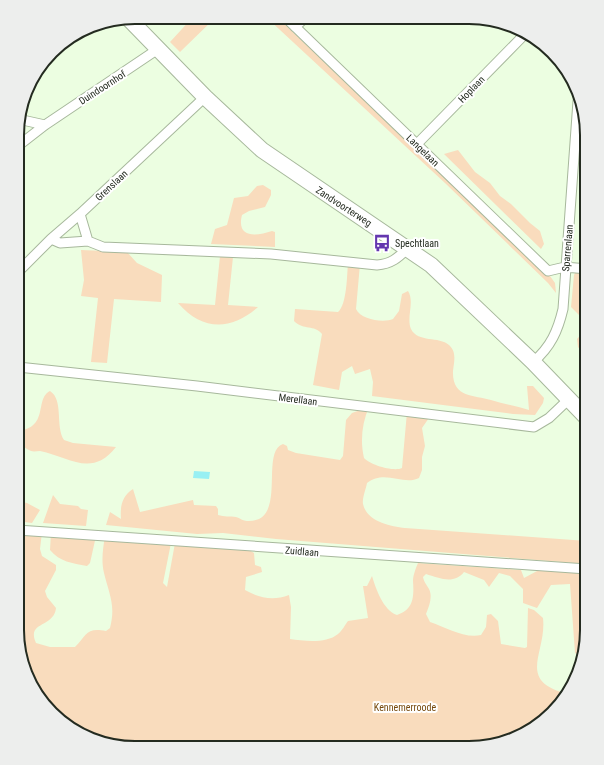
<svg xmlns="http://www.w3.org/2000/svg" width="604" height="765" viewBox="0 0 604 765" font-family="'Roboto Condensed',sans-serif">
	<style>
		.green { fill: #f9dcbd }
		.water { fill: #98f0f3 }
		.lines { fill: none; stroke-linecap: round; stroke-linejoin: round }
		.street-casing { stroke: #a7b89c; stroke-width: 11 }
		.primary-casing { stroke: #a7b89c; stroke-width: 17 }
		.street { stroke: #fff; stroke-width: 9 }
		.primary { stroke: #fff; stroke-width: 15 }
		.labels { text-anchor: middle; stroke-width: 4; stroke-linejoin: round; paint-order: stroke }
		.street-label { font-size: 10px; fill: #242b20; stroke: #fff }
		.poi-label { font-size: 10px; fill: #242b20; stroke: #fff; text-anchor: start }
		.park-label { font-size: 10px; fill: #764a0e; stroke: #fff }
		.rim { fill: none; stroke: #242b20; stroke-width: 2 }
	</style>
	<rect width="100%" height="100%" fill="#ecfee1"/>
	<path class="green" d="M193 17H216L180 52 170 42Z
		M266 17H277L550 276 555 283 556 293 548 283 445 183Z
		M458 150 475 172 490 183 500 196 511 204 530 223 540 231 544 244 541 249 444 154Z
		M263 185 271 190V195L265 207 249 211 242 215C236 239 257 236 272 231L275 232V247L211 244 215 229 227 225 234 198 248 196 257 186Z
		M81 250 127 252 137 263 162 275 161 302 114 299 107 363 91 362 98 298 81 296 84 280Z
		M220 256 233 257 228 305 258 307C231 331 202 331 178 303L215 305Z
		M348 263 360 264 356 309C361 320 384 323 393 319L399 311 402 294 408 291C415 302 406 317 411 329 418 343 439 336 449 345 457 352 454 362 453 371 452 398 474 395 491 400 504 404 517 406 529 410L527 386H533L544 398 543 403 535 415 513 414 372 396 373 382 370 369 355 374 352 366 342 372 339 390 313 385 322 334C314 324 304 331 294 321L295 309 338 312C347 305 347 274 348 263Z
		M576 271 587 272V286L579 295 581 301 587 306V323L571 307 574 275Z
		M584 331 587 334V359L578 347 577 339Z
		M50 391C64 400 55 426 64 440L73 443 116 447C92 478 69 457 40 451 37 451 34 452 31 451 26 449 22 445 17 443V431C50 428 34 399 50 391Z
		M369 407C362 423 360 441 364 458 370 465 394 472 402 468L407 412 431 415 422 428 425 446 422 457V470L419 478C403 486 385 469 367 483 366 489 362 498 363 504 367 522 390 526 405 528L587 541V564L276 539 223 533 197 534 106 525 110 512 121 519C120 506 122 496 133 489L140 512 193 500 194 505 216 506 218 509V515C224 517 230 516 236 517 240 518 243 521 247 521 289 523 259 452 283 444L287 446 288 450 296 453 340 460 343 456 346 420 352 413Z
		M53 495 60 504 78 506 81 509 88 510 86 526 43 523Z
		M17 501 27 503 40 510 32 523 17 521Z
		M42 532 40 549 42 556 56 565V570L45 591 47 597 56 608C54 628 26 621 36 643L50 647H75C87 635 86 627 106 631L110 628C116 605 109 594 104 573 101 561 103 548 105 536L171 543 163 583 167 587 175 543 249 550 254 553 255 565 261 567 262 572 246 577 245 590C259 598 273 601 289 595L291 607 290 639C304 641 326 644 338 634 342 631 345 625 348 621L368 618 363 586H367L372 576C376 589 383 610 397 615 414 610 414 596 413 581 413 575 416 568 418 563L521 570 524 578 539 570 587 573V591L582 613 579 655 575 653 570 584 551 585 537 608 523 603V589L510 576 499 573 489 587 484 580 464 572C454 585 439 578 426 574L423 577C424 582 426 584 429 589 433 597 429 606 426 614L430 622C445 627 465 639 481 635L486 627 487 615 491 614 498 621 501 644 525 648 527 647 528 608 534 610 543 618C547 653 515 681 568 694L528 732 476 748H127L70 728 33 689 17 630V533Z
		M51 533 96 536 90 563 87 566C72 563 60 562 50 550Z"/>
	<path class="water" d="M194 471 210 472 209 479 193 478Z"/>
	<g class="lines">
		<g class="street-casing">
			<path id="street" d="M285 17 548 271 565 267 587 269
				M295 27 305 18
				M18 119 45 125
				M417 144 525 34
				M18 146 45 125 158 49
				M80 214 88 241
				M51 239 60 243 88 241 103 247 271 254 377 265C391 264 398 258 408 248
				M18 272 51 239 80 214 205 97
				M533 362C551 347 558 330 563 309L578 101
				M18 367 197 386 534 427 549 418 569 399
				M17 530C207 542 397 557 587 569"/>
		</g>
		<g class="primary-casing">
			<path id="primary" d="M128 18 205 97 262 150 431 265 533 362 587 418"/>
		</g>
		<use href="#street" class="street"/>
		<use href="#primary" class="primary"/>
	</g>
	<defs>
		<g id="bus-bare" transform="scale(1.38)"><path d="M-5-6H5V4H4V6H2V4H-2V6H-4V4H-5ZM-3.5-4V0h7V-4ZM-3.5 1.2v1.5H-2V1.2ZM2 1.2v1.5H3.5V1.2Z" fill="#6437af" stroke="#fff" stroke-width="2.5" paint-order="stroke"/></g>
	</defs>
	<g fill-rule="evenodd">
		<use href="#bus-bare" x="382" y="243"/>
	</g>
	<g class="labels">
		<g class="street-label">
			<text transform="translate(102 87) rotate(-33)" y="4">Duindoornhof</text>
			<text transform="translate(471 89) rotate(-46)" y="4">Hoplaan</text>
			<text transform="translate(423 150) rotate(44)" y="4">Langelaan</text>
			<text transform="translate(111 185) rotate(-43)" y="4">Grenslaan</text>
			<text transform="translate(344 206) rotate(33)" y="4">Zandvoorterweg</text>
			<text transform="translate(567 248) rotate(-85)" y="4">Sparrenlaan</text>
			<text transform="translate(298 399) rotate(7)" y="4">Merellaan</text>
			<text transform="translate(302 551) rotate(5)" y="4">Zuidlaan</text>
		</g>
		<g class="poi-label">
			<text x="395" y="247">Spechtlaan</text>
		</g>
		<g class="park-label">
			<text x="405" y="711">Kennemerroode</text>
		</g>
	</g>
	<path d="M0 0H604V765H0ZM135 24H469A111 111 0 0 1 580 135V630A111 111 0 0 1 469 741H135A111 111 0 0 1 24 630V135A111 111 0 0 1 135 24Z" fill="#edeeed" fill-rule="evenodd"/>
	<path class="rim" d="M135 24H469A111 111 0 0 1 580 135V630A111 111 0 0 1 469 741H135A111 111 0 0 1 24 630V135A111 111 0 0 1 135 24Z"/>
</svg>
